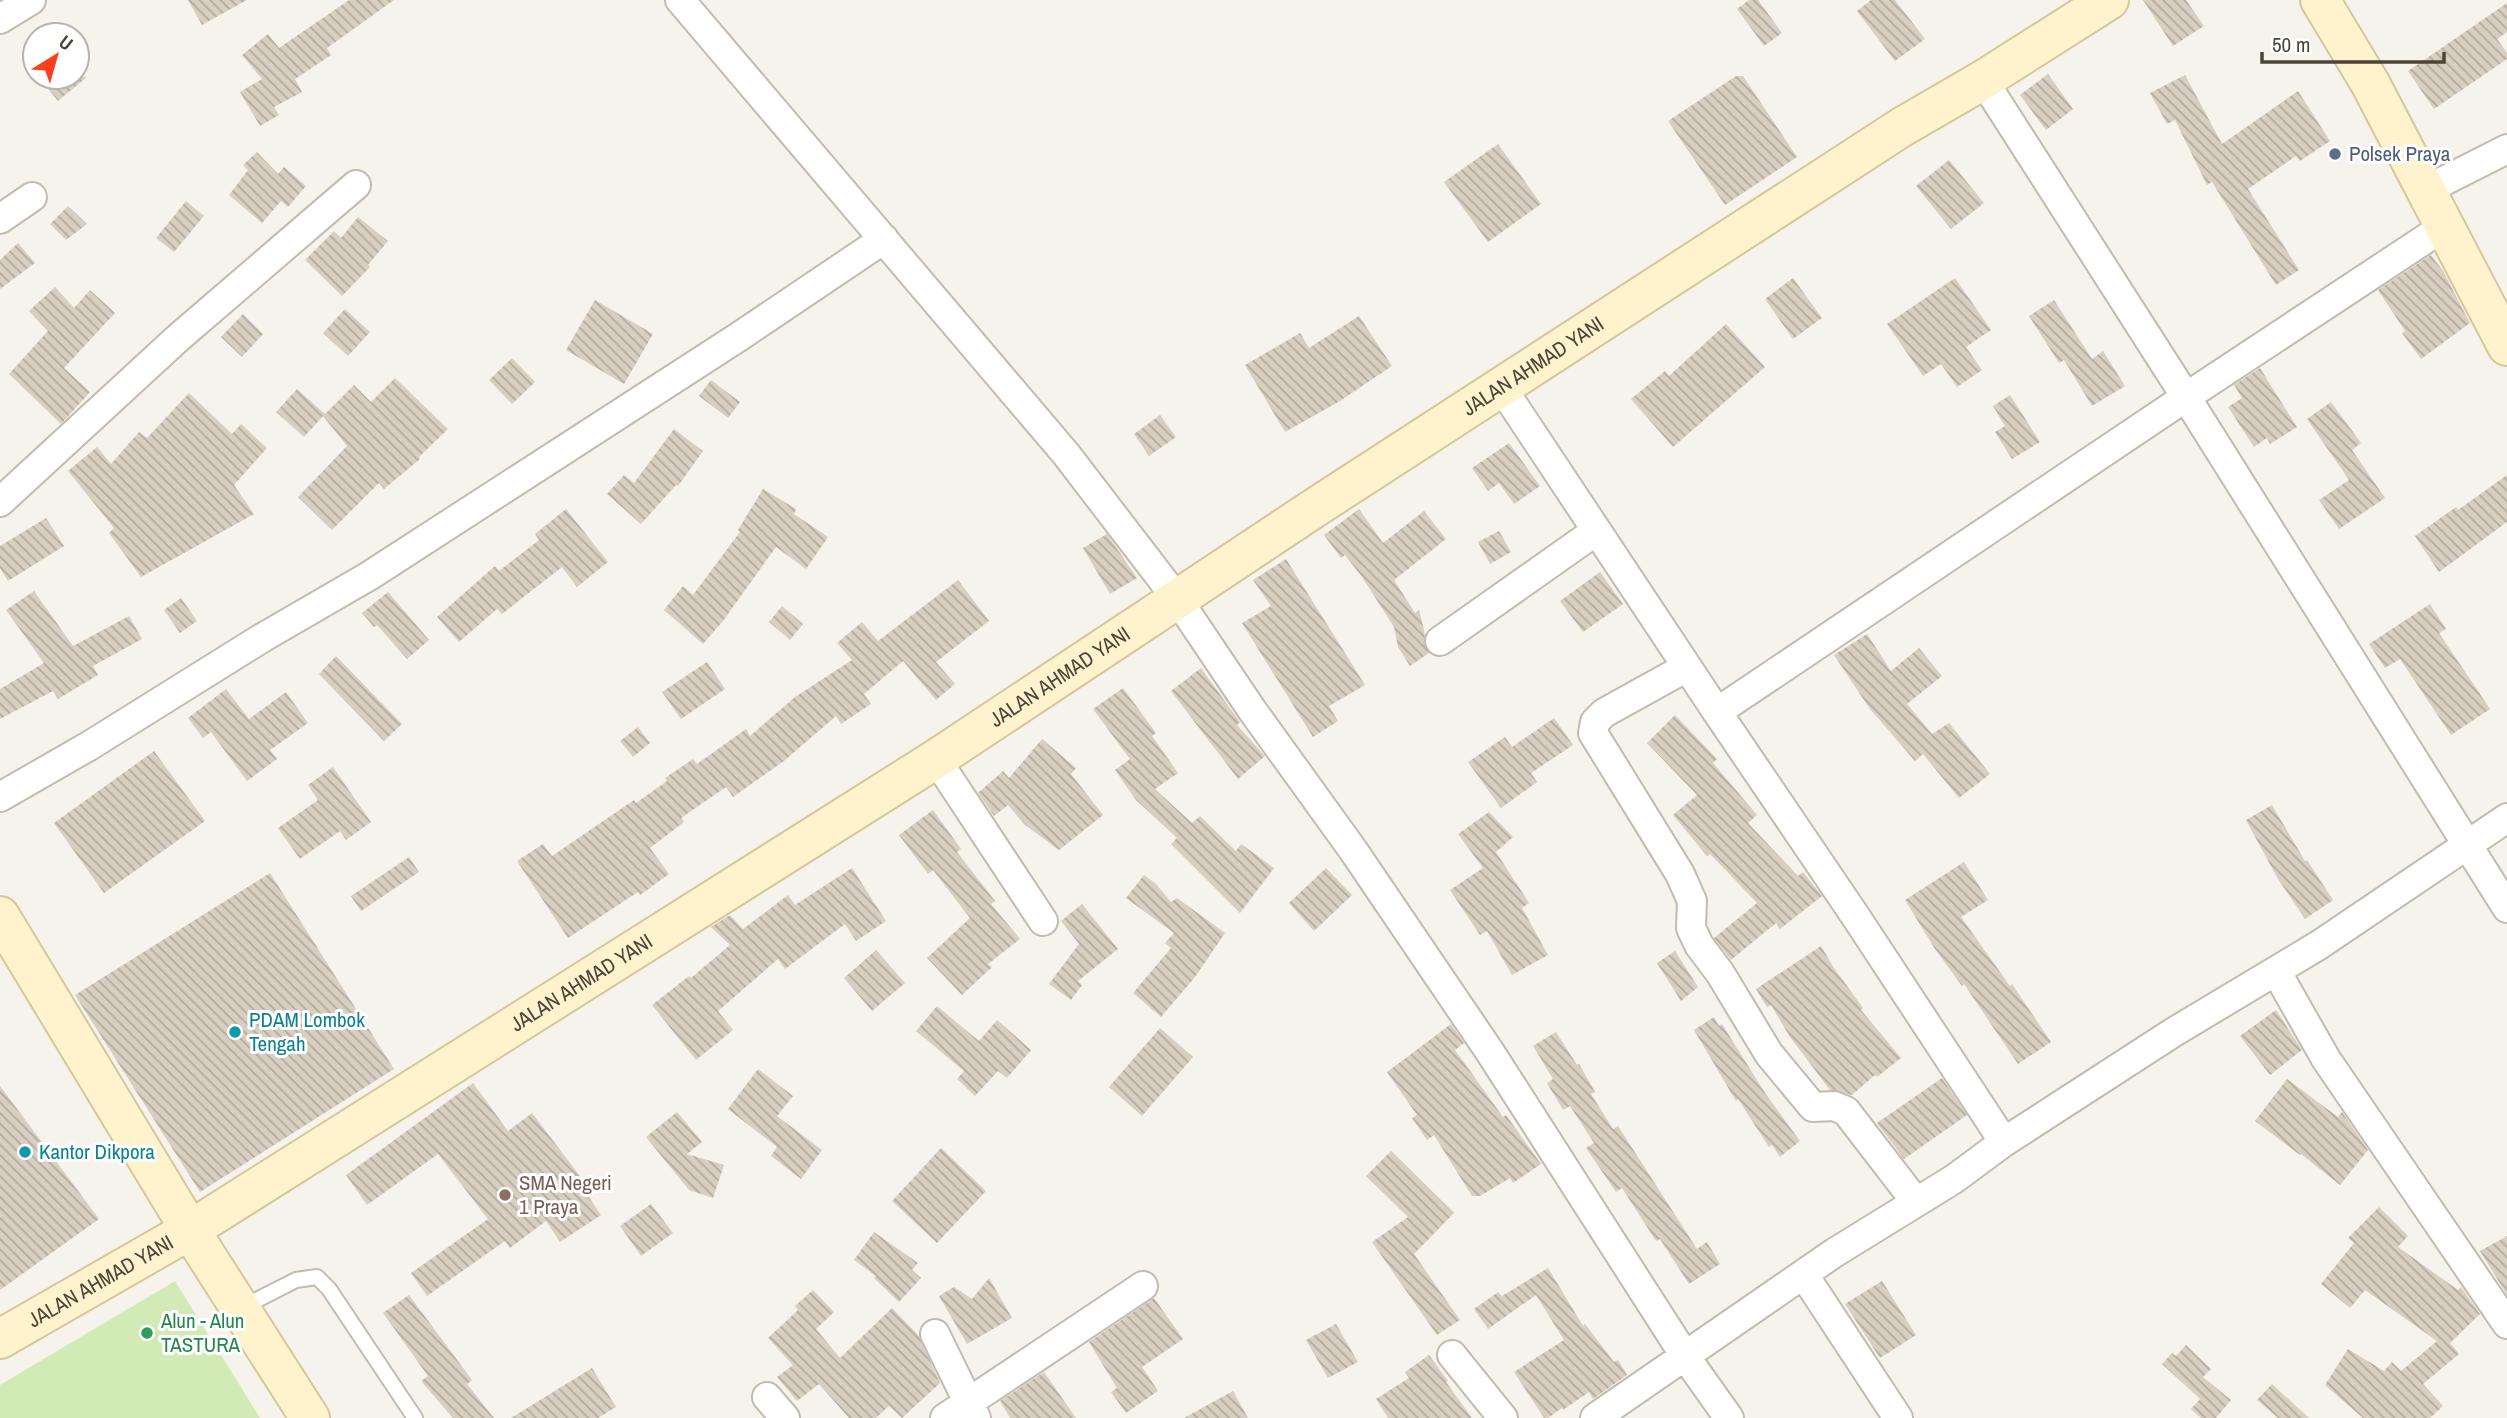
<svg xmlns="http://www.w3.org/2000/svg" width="2507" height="1418" viewBox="0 0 2507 1418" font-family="'Archivo Narrow',sans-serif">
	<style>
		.green { fill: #d2eab5 }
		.building { fill: url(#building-back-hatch) }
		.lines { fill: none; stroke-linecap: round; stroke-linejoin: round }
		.lane-casing { stroke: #c2bbae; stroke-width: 18 }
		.street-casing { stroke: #c2bbae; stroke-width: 32 }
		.secondary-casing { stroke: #d6c79b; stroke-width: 42 }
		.lane { stroke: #fff; stroke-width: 14 }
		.street { stroke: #fff; stroke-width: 28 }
		.secondary { stroke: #fff3cd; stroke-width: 38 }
		.service-dot { fill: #5c6f8a; stroke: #fff; stroke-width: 2.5 }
		.culture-dot { fill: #0f9aa8; stroke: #fff; stroke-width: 2.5 }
		.education-dot { fill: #8d6e63; stroke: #fff; stroke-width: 2.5 }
		.leisure-dot { fill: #2e9e5b; stroke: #fff; stroke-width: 2.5 }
		.labels { text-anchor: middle; stroke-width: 6; stroke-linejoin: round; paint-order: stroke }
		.service-label { font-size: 21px; fill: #4e5e75; stroke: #fff; text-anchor: start }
		.street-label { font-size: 21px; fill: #4b4439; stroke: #fff }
		.culture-label { font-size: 21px; fill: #0d838f; stroke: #fff; text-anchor: start }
		.education-label { font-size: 21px; fill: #785e54; stroke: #fff; text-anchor: start }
		.leisure-label { font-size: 21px; fill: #27864d; stroke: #fff; text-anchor: start }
	</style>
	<defs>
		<pattern id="building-back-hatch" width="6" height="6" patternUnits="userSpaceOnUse" patternTransform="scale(1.75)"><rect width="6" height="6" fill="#d8cfc1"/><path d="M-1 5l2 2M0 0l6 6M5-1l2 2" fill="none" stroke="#b1aa9e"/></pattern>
	</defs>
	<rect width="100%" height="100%" fill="#f6f3ec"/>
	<path class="green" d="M175 1281 260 1418H0V1385Z"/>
	<path class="building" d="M188 0H247L202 25Z
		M349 0H394L327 48 331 55 295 79 302 92 274 107 279 115 260 126 240 92 262 79 242 55 268 34 279 48Z
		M1749 0H1758L1782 33 1764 46 1737 9Z
		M1871 0H1895L1925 39 1895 61 1857 11Z
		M2143 0H2186L2204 26 2173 46Z
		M2507 3V32L2497 39 2507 53V59L2434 109 2408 71Z
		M2048 74 2073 109 2046 130 2020 95Z
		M2185 75 2222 144 2298 91 2330 141 2300 161 2296 156 2248 189 2299 270 2276 285 2212 182 2207 185 2175 120 2167 124 2150 93Z
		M1736 76H1743L1797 157 1725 205 1668 121Z
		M39 77H87L58 101Z
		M1498 144 1541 204 1488 242 1444 182Z
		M257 152 278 174 284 167 306 186 288 207 281 201 262 223 229 195 248 170 243 165Z
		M1949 160 1984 203 1951 229 1916 186Z
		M186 201 204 216 174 252 156 238Z
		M68 206 87 224 66 240 50 224Z
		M358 217 388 241 368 265 370 267 342 296 305 260 334 231 341 238Z
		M18 243 35 263 0 289V260Z
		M2431 255 2443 271 2470 323 2421 359 2402 333 2405 331 2378 290Z
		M1793 278 1822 318 1793 339 1765 299Z
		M1955 278 1991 330 1966 347 1982 370 1957 387 1941 364 1923 376 1887 324Z
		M55 287 74 308 90 290 115 313 64 368 90 392 61 424 9 374 48 331 29 311Z
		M595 300 653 334 624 384 566 350Z
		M2054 300 2092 359 2103 351 2125 386 2092 406 2064 360 2059 363 2029 316Z
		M345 309 370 332 348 356 323 333Z
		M243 314 263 334 242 357 221 337Z
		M1359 316 1392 366 1340 401 1285 432 1245 365 1300 333 1309 348Z
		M1726 324 1765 367 1673 447 1631 399 1665 371 1669 376Z
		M512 358 535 382 512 404 489 380Z
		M2260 368 2297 427 2270 444 2267 438 2254 447 2228 407 2242 398 2234 385Z
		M395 378 448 429 419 457 420 459 384 489 379 483 332 530 298 497 347 446 323 416 304 437 276 412 297 389 325 414 354 385 371 402Z
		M711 380 740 402 728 418 699 396Z
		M189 393 232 434 241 424 267 448 234 485 254 514 141 577 109 533 114 528 68 471 97 447 111 464 139 432 147 438Z
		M2010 395 2040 442 2012 459 1995 432 2005 426 1993 406Z
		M2331 402 2361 443 2352 450 2385 498 2339 529 2319 500 2349 480 2307 419Z
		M1160 415 1176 437 1149 456 1134 434Z
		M674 429 703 451 678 486 676 485 641 524 607 494 624 475 634 483Z
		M1509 443 1540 486 1514 504 1499 483 1488 491 1472 468Z
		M2507 475V522L2439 572 2415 536 2456 507 2458 510Z
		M763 489 796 509 794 514 828 537 806 569 776 547 723 621 703 644 664 610 683 586 693 595 740 532 738 530Z
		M566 509 608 562 577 587 562 567 502 614 497 609 459 642 437 617 495 566 499 571 539 540 535 534Z
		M1359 509 1383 543 1424 511 1446 539 1394 580 1415 613 1419 610 1425 634 1424 643 1429 653 1410 666 1398 647 1394 627 1362 577 1345 555 1341 558 1324 535Z
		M46 518 64 546 8 581 0 568V546Z
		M1499 531 1511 552 1490 564 1478 542Z
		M1107 534 1137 578 1110 594 1083 548Z
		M1286 559 1365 685 1329 706 1338 721 1313 737 1242 623 1271 606 1253 580Z
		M1600 572 1623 604 1583 632 1560 601Z
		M958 580 989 621 936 662 955 684 936 700 903 661 864 694 871 704 841 724 836 716 784 761 733 797 726 787 681 818 684 822 650 848 669 874 640 895 638 892 568 938 517 861 543 844 552 856 634 800 636 803 667 781 665 778 693 759 697 764 746 729 750 736 795 697 852 660 837 643 862 622 878 641Z
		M34 591 73 646 129 616 142 639 93 666 98 675 58 699 53 691 0 719V689L44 663 6 610Z
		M388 592 429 640 407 659 377 625 374 627 362 613Z
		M181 598 197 621 180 633 164 610Z
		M2430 604 2446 629 2439 633 2490 709 2451 735 2400 659 2385 668 2369 644Z
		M782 606 803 624 790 640 769 622Z
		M1867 634 1891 671 1919 648 1942 676 1907 704 1932 734 1949 723 1990 774 1959 798 1923 754 1915 761 1870 709 1834 655Z
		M336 656 402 724 384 741 319 674Z
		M707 662 725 689 681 719 662 692Z
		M1201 668 1240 722 1237 725 1265 756 1238 779 1171 691Z
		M1123 688 1156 733 1152 736 1178 773 1155 789 1192 823 1200 816 1236 851 1241 844 1274 868 1240 913 1171 844 1177 838 1136 800 1115 770 1130 759 1093 709Z
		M226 689 249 719 286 692 308 723 270 750 277 759 247 781 211 732 203 738 188 718Z
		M1675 715 1717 759 1713 763 1757 815 1748 823 1798 876 1803 872 1822 896 1780 929 1776 923 1731 960 1714 938 1757 903 1710 854 1707 856 1673 815 1697 795 1647 743Z
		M1554 718 1573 745 1531 773 1537 782 1501 808 1468 762 1505 737 1512 747Z
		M638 727 650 743 633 757 620 741Z
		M1042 739 1076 768 1071 774 1103 815 1059 850 1025 825 1008 805 994 816 978 793 1003 771 1009 778Z
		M154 751 205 821 104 893 54 823Z
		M333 767 371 822 346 840 340 831 300 859 278 828 318 800 308 785Z
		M2272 805 2305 861 2307 860 2333 900 2305 919 2278 879 2246 820Z
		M933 810 961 849 957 852 995 901 991 904 1020 939 988 964 992 967 962 995 927 958 970 918 933 870 928 874 899 835Z
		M1489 812 1513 837 1496 852 1529 903 1522 908 1548 955 1512 975 1487 931 1480 935 1450 890 1483 868 1458 834Z
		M409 857 419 872 361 911 351 896Z
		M1964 862 1988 900 1961 917 2010 986 2012 984 2051 1042 2018 1064 1964 984 1962 986 1935 949 1905 900Z
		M852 868 886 921 856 941 845 924 785 969 778 959 718 1011 733 1030 696 1060 652 1005 689 976 691 978 730 945 711 927 730 915 743 929 788 895 795 905Z
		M1326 868 1352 895 1314 931 1289 903Z
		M270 873 394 1069 200 1192 75 995Z
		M1144 875 1156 884 1171 902 1177 898 1225 933 1195 977 1161 1017 1133 993 1171 948 1165 943 1174 933 1126 898Z
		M1082 904 1118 949 1078 981 1082 985 1071 1000 1049 984 1079 944 1061 921Z
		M1821 946 1834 968 1863 1008 1861 1010 1901 1058 1877 1077 1875 1075 1852 1095 1830 1090 1790 1037 1771 1005 1767 1007 1756 989Z
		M876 950 905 983 872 1011 844 978Z
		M1675 951 1698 987 1681 1001 1657 963Z
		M937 1006 979 1041 997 1020 1031 1050 1007 1078 998 1071 975 1096 957 1079 964 1071 916 1031Z
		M2276 1010 2302 1050 2270 1075 2240 1036Z
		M1714 1017 1719 1026 1722 1024 1765 1093 1800 1141 1780 1157 1772 1145 1769 1147 1738 1099 1736 1101 1694 1030Z
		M1451 1024 1464 1043 1455 1050 1503 1117 1506 1115 1541 1164 1513 1183 1510 1178 1480 1196H1472L1434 1135 1427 1140 1412 1118 1417 1115 1387 1072Z
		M1160 1028 1193 1057 1142 1116 1109 1087Z
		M1556 1032 1577 1065 1579 1064 1595 1092 1591 1094 1613 1129 1618 1126 1697 1249 1707 1242 1720 1264 1689 1284 1660 1239 1656 1241 1622 1188 1616 1192 1586 1148 1594 1143 1570 1106 1563 1110 1547 1083 1553 1079 1533 1046Z
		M758 1069 793 1096 777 1116 822 1150 801 1179 771 1156 777 1147 728 1109Z
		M1942 1078 1967 1115 1904 1159 1877 1123Z
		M2287 1079 2338 1117 2342 1112 2368 1150 2340 1185 2301 1154 2300 1155 2255 1121Z
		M473 1083 508 1131 532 1113 583 1180 579 1183 601 1215 560 1242 546 1221 510 1248 505 1241 427 1296 411 1273 488 1219 438 1154 367 1205 346 1175Z
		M0 1086 99 1219 0 1290Z
		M677 1112 702 1142 687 1154 724 1165 713 1198 689 1190 646 1137Z
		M941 1148 986 1191 937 1243 892 1201Z
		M1391 1151 1454 1213 1414 1254 1460 1320 1437 1335 1372 1242 1408 1217 1366 1176Z
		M651 1204 673 1233 641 1256 620 1226Z
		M2379 1207 2408 1236 2398 1247 2458 1290 2461 1287 2480 1314 2450 1343 2459 1354 2423 1384 2443 1406 2430 1418H2363L2325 1385 2348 1349 2384 1371 2392 1362 2401 1371 2437 1341 2365 1290 2350 1308 2321 1284 2354 1243 2348 1238Z
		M874 1232 918 1263 912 1270 921 1278 899 1302 874 1278 876 1276 854 1260Z
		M2507 1236V1295L2480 1251Z
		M1548 1268 1583 1326 1585 1324 1614 1362 1618 1360 1627 1375 1593 1399 1589 1392 1563 1410 1562 1408 1548 1418H1544L1514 1372 1564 1340 1536 1295 1488 1329 1474 1309 1498 1292 1502 1296Z
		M989 1278 1012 1318 967 1344 939 1296 954 1287 972 1299Z
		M1882 1281 1916 1335 1880 1358 1845 1304Z
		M813 1290 834 1312 816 1329 840 1358 892 1308 919 1336 940 1383 902 1418 889 1406 876 1418H849L819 1384 797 1401 777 1377 793 1365 768 1338 798 1310 795 1306Z
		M409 1295 472 1380 467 1384 494 1418H453L421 1381 428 1376 383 1313Z
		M1154 1298 1183 1339 1142 1367 1158 1391 1126 1413 1111 1392 1117 1388 1089 1342Z
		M1336 1324 1358 1362 1328 1378 1306 1340Z
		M2186 1345 2211 1369 2203 1377 2231 1400 2216 1418H2201L2191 1409 2200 1399 2162 1364 2172 1353 2176 1356Z
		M1429 1355 1448 1381 1446 1382 1472 1418H1388L1376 1399 1409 1378 1405 1372Z
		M592 1368 616 1407 598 1418H511Z
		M1044 1372 1076 1418H1010L1000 1401Z
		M2272 1384 2309 1418H2278L2257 1400Z
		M1233 1391 1248 1418H1184Z"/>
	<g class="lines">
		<g class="lane-casing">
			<path id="lane" d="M241 1308 296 1280 317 1277 329 1289 415 1418"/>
		</g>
		<g class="street-casing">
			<path id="street" d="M680 0 1066 454 1178 600 1252 710 1353 850 1490 1052 1685 1356 1729 1418
				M0 19 31 0
				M1983 80 2186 397 2507 908
				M2426 190 2507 149
				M0 219 32 197
				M1502 388 1717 712
				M0 502 178 338 356 185
				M1440 641 1596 531
				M1687 667 1604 713 1595 722 1593 733 1680 874 1692 901 1691 928 1699 945 1720 973 1769 1054 1813 1107 1834 1106 1846 1111 1916 1202
				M936 759 1043 921
				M0 797 89 746 262 638 369 576 740 336 884 239
				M2276 971 2326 1059 2507 1324
				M2004 1142 1856 917 1717 712 2186 397 2445 226
				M1804 1275 1898 1418
				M935 1334 976 1418
				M1452 1355 1503 1418
				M767 1397 785 1418
				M945 1418 1143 1286
				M1595 1418 1834 1253 1954 1179 2004 1142 2174 1032 2319 945 2507 818"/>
		</g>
		<g class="secondary-casing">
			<g id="secondary">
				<path d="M2320 0 2370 83 2507 346"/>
				<path d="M0 916 190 1230 310 1418"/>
				<path id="s1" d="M0 1339 190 1230 936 759 1316 507 1902 127 1983 80 2109 0"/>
			</g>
		</g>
		<use href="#lane" class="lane"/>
		<use href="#street" class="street"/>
		<use href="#secondary" class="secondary"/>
	</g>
	<circle class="service-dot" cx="2335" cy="154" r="7"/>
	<g class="culture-dot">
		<circle cx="235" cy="1032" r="7"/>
		<circle cx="25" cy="1152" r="7"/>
	</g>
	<circle class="education-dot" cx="505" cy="1195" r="7"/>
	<circle class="leisure-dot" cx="147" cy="1333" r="7"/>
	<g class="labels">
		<g class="service-label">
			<text x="2349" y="161">Polsek Praya</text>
		</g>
		<g class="street-label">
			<text dy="7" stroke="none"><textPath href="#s1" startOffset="1816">JALAN AHMAD YANI</textPath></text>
			<text dy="7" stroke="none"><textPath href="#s1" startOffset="1250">JALAN AHMAD YANI</textPath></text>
			<text dy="7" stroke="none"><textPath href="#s1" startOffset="682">JALAN AHMAD YANI</textPath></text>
			<text dy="7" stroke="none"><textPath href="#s1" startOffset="116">JALAN AHMAD YANI</textPath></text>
		</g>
		<g class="culture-label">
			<text x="249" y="1027">PDAM Lombok<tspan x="249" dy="24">Tengah</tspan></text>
			<text x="39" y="1159">Kantor Dikpora</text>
		</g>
		<g class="education-label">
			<text x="519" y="1190">SMA Negeri<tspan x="519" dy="24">1 Praya</tspan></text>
		</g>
		<g class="leisure-label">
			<text x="161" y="1328">Alun - Alun<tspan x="161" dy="24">TASTURA</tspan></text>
		</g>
	</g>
	<g transform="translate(56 56) rotate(37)"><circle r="33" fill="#ffffff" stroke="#b7b4b0" stroke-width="2"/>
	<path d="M0-5L12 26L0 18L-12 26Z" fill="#fc3f1d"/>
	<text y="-10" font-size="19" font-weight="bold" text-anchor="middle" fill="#4b4439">U</text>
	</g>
	<path d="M2262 52v10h182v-10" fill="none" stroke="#4b4439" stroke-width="3.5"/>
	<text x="2272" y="52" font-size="21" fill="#4b4439" stroke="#ffffff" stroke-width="5" paint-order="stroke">50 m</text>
</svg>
